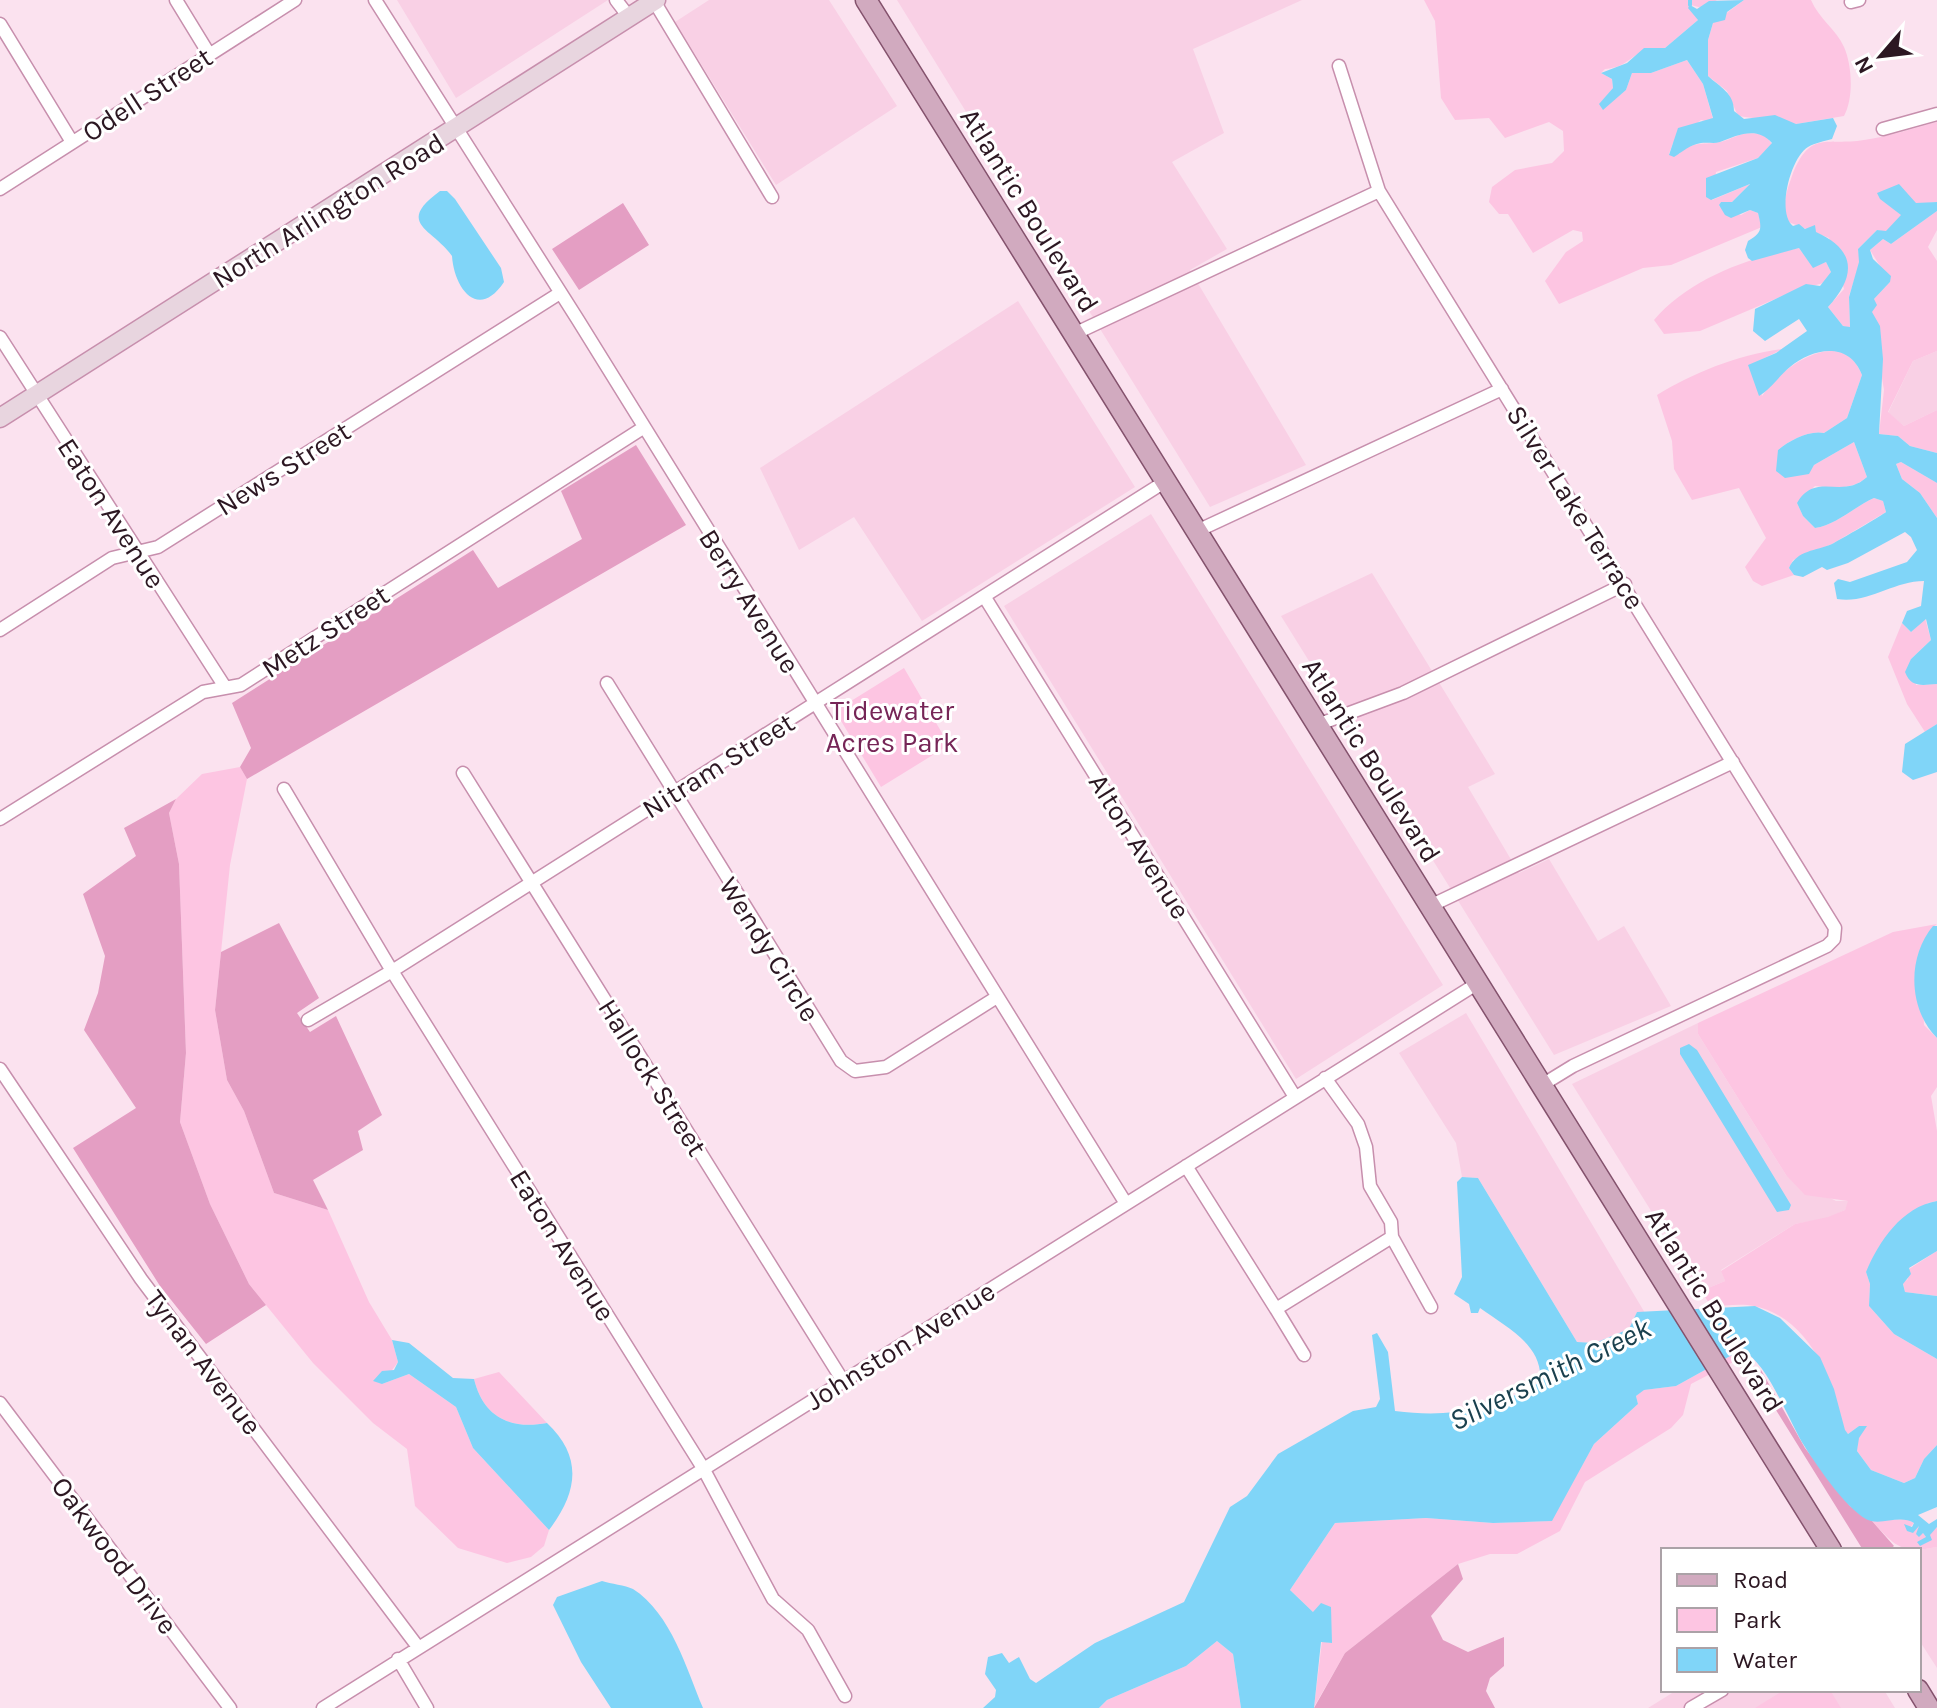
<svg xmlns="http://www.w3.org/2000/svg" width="1937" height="1708" viewBox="0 0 1937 1708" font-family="Karla,sans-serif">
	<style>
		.built { fill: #f9d0e5 }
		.green { fill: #fdc5e2 }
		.forest { fill: #e49ec3 }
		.water { fill: #80d5f8 }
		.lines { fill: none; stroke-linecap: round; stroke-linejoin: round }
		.stream { stroke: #80d5f8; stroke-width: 4 }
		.minor-casing { stroke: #c78fad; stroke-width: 15 }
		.secondary-casing { stroke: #c78fad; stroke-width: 21 }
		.primary-casing { stroke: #84526d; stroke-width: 23 }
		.minor { stroke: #fff; stroke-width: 12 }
		.secondary { stroke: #e8d5df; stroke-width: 18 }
		.primary { stroke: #d1aabf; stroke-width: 20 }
		.labels { text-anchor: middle; stroke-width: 6; stroke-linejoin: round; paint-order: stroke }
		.street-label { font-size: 28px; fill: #2c1722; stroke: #fff }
		.park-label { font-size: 28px; fill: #762557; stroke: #fff }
		.water-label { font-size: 30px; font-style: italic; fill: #19404e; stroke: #fff }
	</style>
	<rect width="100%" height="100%" fill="#fbe2ef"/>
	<path class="built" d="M397 0H608L456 98Z
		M709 0H829L897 106 776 185 675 22Z
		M897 0H1302L1193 49 1224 133 1172 162 1227 249 1190 270 1306 465 1210 507Z
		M1018 301 1135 487 922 621 854 517 799 550 760 468Z
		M1937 351V410L1904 426 1888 413 1913 361Z
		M1151 514 1443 985 1296 1079 1004 606Z
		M1372 573 1495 774 1468 787 1519 873 1549 859 1598 941 1624 926 1671 1006 1554 1055 1281 616Z
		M1466 1013 1645 1313 1637 1312 1630 1329 1595 1343 1577 1342 1478 1178 1462 1177 1456 1143 1399 1053Z
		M1698 1023V1034L1786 1175 1836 1201H1849L1845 1210 1828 1218 1795 1224 1721 1270 1725 1281 1701 1291 1572 1084Z
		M1937 1547V1668L1919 1640V1550Z
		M1677 1690H1884L1895 1708H1648Z"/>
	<path class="green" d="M1424 0H1717L1702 8 1691 5 1698 20 1665 48C1628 49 1633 67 1605 69L1601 73 1612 79 1613 88 1600 104 1603 109 1626 90 1632 73H1651L1687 60 1703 84 1713 119 1709 122 1701 120 1673 143 1669 154H1679C1689 143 1700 144 1714 143 1735 141 1737 129 1765 135L1772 144 1758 158 1716 172 1712 200 1750 184 1732 202H1721L1719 206 1741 215 1750 210 1758 213 1762 227 1671 265 1643 268 1559 304 1545 281 1566 252 1583 241 1582 232 1573 230 1533 253 1508 214H1499L1489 202 1492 187 1515 170 1552 163 1564 151 1563 131 1549 122 1505 138 1489 118 1455 120 1441 98 1435 21Z
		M1744 0H1811C1819 19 1836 29 1844 47 1852 65 1854 98 1844 116L1796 124 1738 116 1727 91 1708 76V40L1713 23Z
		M1937 122V202L1892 207 1902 215 1886 232 1877 230 1858 249 1860 262 1849 296 1850 328 1843 326 1828 307 1844 289 1829 238 1786 221C1782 203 1787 190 1793 173 1811 130 1826 146 1864 140 1888 137 1913 128 1937 122Z
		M1937 211V230L1928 247 1937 261V351L1913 361 1888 412 1904 426 1937 410V453L1910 446 1898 436 1879 434 1884 390 1871 312 1874 299 1890 282 1870 250 1883 239 1891 244Z
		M1799 248 1813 267 1826 262 1831 272 1827 282 1794 291 1700 331 1664 334 1654 320C1689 279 1747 258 1799 248Z
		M1783 349 1754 363 1762 396C1782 366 1842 324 1862 375L1847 418 1824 433C1809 430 1790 440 1778 450L1808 474 1814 465 1854 442 1867 477C1853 490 1834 488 1815 486L1797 503 1803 516 1815 528C1836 525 1854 507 1874 498L1883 501 1886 512 1832 544 1793 560 1789 568 1794 575 1762 586 1753 581 1745 567 1766 538 1739 488 1692 500 1674 469 1672 441 1657 395C1693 373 1740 354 1783 349Z
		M1901 462 1937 483V518L1920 493 1902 479 1896 464Z
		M1925 618 1931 640 1911 659 1916 685 1937 684V724L1925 732 1907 704 1888 657 1902 623 1911 632Z
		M904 668 949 745 881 787 835 711Z
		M240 767 247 779 230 865 215 1010 227 1080 244 1111 274 1193 328 1210 369 1302 392 1340 398 1362 382 1384 409 1374 456 1407 473 1448 549 1530 544 1546 531 1557 507 1563 458 1548 415 1506 407 1449 373 1423 313 1363 249 1284 210 1204 180 1122 186 1053 179 864 169 813 176 799 202 774Z
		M1937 924C1910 944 1923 994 1924 1025L1937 1038V1087L1931 1096 1937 1131V1201L1928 1203 1866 1272 1870 1284 1869 1306 1894 1334 1937 1359V1445L1924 1459 1915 1478 1904 1483 1871 1470 1857 1451 1859 1426 1848 1434 1844 1430C1833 1382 1811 1318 1754 1306 1741 1303 1724 1306 1711 1306L1701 1291 1725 1281 1721 1271 1795 1224 1828 1217 1845 1210 1848 1201 1805 1195 1786 1175 1698 1034V1023L1893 932Z
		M1937 1251V1296L1905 1292 1903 1283 1908 1279 1909 1269Z
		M1741 1350 1755 1361 1741 1358 1691 1384 1683 1415 1671 1428 1585 1482 1560 1531 1517 1554H1490L1458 1564 1345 1653 1314 1707 1322 1641 1331 1643 1314 1613 1290 1590 1335 1523 1426 1518 1493 1523 1551 1521 1594 1444 1638 1404 1636 1396 1643 1390 1676 1386Z
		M499 1372 547 1423C509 1430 483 1416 474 1379Z
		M1907 1519 1914 1523 1907 1531 1919 1526 1917 1534 1923 1533 1926 1537 1937 1527V1547C1901 1554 1896 1547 1872 1521Z
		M1217 1641 1233 1654 1241 1708H1099L1107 1700 1186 1666Z
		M1784 1690H1830L1841 1708H1755Z"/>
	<path class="forest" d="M623 203 649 245 579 290 552 249Z
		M636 445 686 525 247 779 240 767 251 748 232 703 473 550 498 588 582 539 561 491Z
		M176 799 169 813 179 864 186 1053 180 1122 210 1204 249 1284 266 1305 206 1344 160 1286 73 1148 136 1108 84 1030 98 993 105 956 83 894 136 856 124 828Z
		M279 923 319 998 297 1013 310 1032 336 1016 382 1115 358 1131 363 1150 313 1180 328 1210 274 1193 244 1111 227 1080 215 1010 221 952Z
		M1761 1370 1805 1448 1850 1506 1872 1521 1894 1546 1889 1550H1863L1756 1378Z
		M1458 1564 1463 1579 1431 1616 1443 1640 1468 1652 1504 1637V1666L1490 1678 1486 1691 1495 1708H1314L1345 1653Z"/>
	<path class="water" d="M1744 0 1727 12 1725 20 1713 23 1708 40V76C1720 87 1734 93 1734 111L1744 119 1775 115 1796 124 1833 118 1837 126 1832 139C1825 141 1815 143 1808 147 1791 157 1776 212 1793 226L1799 224 1805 229 1815 225 1816 232C1858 251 1855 277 1828 307L1843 326 1850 327 1849 297 1859 262 1858 249 1877 230 1886 231 1901 215 1880 199 1877 193 1899 184 1916 203 1937 202V211L1891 244 1883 239 1870 250 1873 259 1891 276 1890 282 1874 299 1877 305 1872 312 1880 326 1883 359 1879 434 1898 436 1910 446 1937 453V483L1901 462 1896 464 1902 479 1920 493 1937 518V684C1922 685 1911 688 1905 672L1911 659 1931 640 1926 619 1911 632 1902 623 1907 611 1921 606 1924 581C1893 581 1869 604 1837 599L1834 583 1838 579 1850 582 1907 562 1917 550 1911 537 1905 532 1848 563 1827 570 1822 567 1803 577 1794 575 1789 568C1797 550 1816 551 1832 544 1838 541 1884 514 1886 512L1883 501 1874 498C1854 507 1836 525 1815 528L1803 516 1797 503C1816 471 1842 500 1867 477L1854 442 1814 465 1809 474 1785 478 1776 471 1778 450C1790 440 1809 430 1824 433L1847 418 1862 375C1849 341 1813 348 1790 367 1780 375 1770 390 1759 396L1748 365 1776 353 1807 331 1799 319 1765 341 1753 331 1755 309 1806 284 1820 286 1831 272 1826 262 1813 268 1799 248 1752 261 1748 258 1745 250 1748 241C1762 233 1762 229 1758 213L1750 210 1731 218 1725 215 1719 205 1721 202H1732L1750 184 1711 200 1706 197V178L1758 158 1772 143C1757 126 1738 135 1720 142 1714 144 1708 142 1701 143 1689 145 1684 151 1674 157L1669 155 1678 128 1713 118 1703 84 1687 60 1651 73H1632L1626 90 1603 110 1599 104 1613 88 1612 79 1601 73 1627 63 1644 48H1665L1698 20 1688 8 1690 5 1697 9 1709 1Z
		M440 191H447L455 199 501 268 504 282C478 321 454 288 452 256 432 228 395 224 440 191Z
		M1937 724V772L1913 780 1902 772 1905 744Z
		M1933 926H1937V1038C1908 1009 1907 957 1933 926Z
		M1689 1044 1697 1050 1791 1205 1789 1210 1777 1212 1680 1054V1048Z
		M1462 1177 1478 1178 1577 1342 1595 1343 1629 1329 1637 1312 1755 1306 1780 1318 1820 1357 1834 1389 1845 1430 1848 1434 1859 1426H1867L1859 1438 1857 1451 1871 1470 1904 1483 1915 1478 1924 1459 1937 1445V1507L1918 1515 1929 1524 1937 1519V1527L1930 1535 1932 1540 1920 1546 1917 1542 1926 1537 1923 1533 1919 1537 1916 1534 1919 1526 1913 1533 1907 1531 1904 1524 1912 1527 1914 1523C1901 1515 1885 1524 1871 1521 1850 1515 1817 1466 1805 1447 1789 1423 1768 1361 1741 1350L1676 1386 1644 1390 1636 1396 1638 1404 1594 1444 1552 1521 1493 1523 1426 1518 1335 1523 1290 1590 1313 1612 1321 1603 1331 1607 1332 1643 1321 1642 1314 1708H1241L1233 1654 1217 1641 1186 1666 1107 1700 1099 1708H983L995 1697 996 1690 985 1674 988 1657 1002 1653 1009 1663 1019 1657 1030 1679 1036 1683 1095 1643 1184 1602 1230 1507 1247 1496 1278 1454 1353 1411 1376 1407 1380 1399 1372 1335 1377 1333 1388 1352 1395 1411C1450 1418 1493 1410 1540 1382 1544 1345 1506 1327 1480 1308L1478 1313H1471L1469 1304 1454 1294 1462 1277 1457 1182Z
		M1937 1201V1251L1909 1268 1911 1274 1903 1284 1905 1292 1937 1296V1359L1894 1334 1869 1306 1870 1284 1866 1272C1879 1241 1902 1207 1937 1201Z
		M392 1340 409 1343 453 1378 474 1379C483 1416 509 1430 547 1423 583 1457 578 1492 549 1530L473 1448 456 1407 409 1374 382 1384 373 1381 382 1371 394 1370 398 1362Z
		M602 1581C611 1584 625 1585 633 1589 671 1613 687 1670 703 1708H611L581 1662 553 1605 557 1597Z"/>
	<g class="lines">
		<path class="stream" d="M1690 0V5"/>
		<g class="minor-casing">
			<path id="minor" d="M176 0 209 54
				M375 0 578 320 1125 1202
				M616 0 629 17
				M654 1 772 197
				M1851 2 1859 0
				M0 24 72 142
				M1339 66 1379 191 1835 928 1834 939 1827 946 1573 1066 1542 1085
				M1883 129 1937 114
				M0 189 295 0
				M1074 334 1379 191
				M0 337 225 687
				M1197 531 1502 389
				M984 596 1295 1097
				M0 630 112 558 158 547 560 293
				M607 683 841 1061 855 1071 886 1067 997 997
				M1317 725 1403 693 1625 584
				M463 773 843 1381
				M284 789 392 971 703 1468 773 1599 808 1630 845 1696
				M0 819 203 692 241 685 643 428
				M1430 906 1733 762
				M308 1020 392 971 1166 481
				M0 1069 141 1279 418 1647
				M1186 1166 1276 1309 1392 1237 1391 1222 1370 1186 1366 1147 1358 1124 1325 1078
				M1392 1237 1431 1307
				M1276 1309 1304 1355
				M0 1403 230 1708
				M398 1659 427 1708
				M323 1708 1478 983
				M1691 1708 1722 1690"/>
		</g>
		<g class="secondary-casing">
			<path id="secondary" d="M0 418 656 0"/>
		</g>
		<g class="primary-casing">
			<path id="primary" d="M866 0 1831 1550
				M1918 1690 1929 1708"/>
		</g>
		<use href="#minor" class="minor"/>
		<use href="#secondary" class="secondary"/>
		<use href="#primary" class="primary"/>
	</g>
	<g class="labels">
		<g class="street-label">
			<text transform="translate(147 94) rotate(-33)" y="10">Odell Street</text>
			<text transform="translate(328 210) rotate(-32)" y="10">North Arlington Road</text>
			<text transform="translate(1030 210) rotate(58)" y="10">Atlantic Boulevard</text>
			<text transform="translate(283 468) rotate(-32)" y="10">News Street</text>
			<text transform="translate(1576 507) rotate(58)" y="10">Silver Lake Terrace</text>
			<text transform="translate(112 513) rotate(57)" y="10">Eaton Avenue</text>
			<text transform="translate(750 601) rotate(58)" y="10">Berry Avenue</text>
			<text transform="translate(325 631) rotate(-33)" y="10">Metz Street</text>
			<text transform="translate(1372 760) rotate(58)" y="10">Atlantic Boulevard</text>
			<text transform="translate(718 765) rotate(-32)" y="10">Nitram Street</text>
			<text transform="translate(1140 846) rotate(58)" y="10">Alton Avenue</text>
			<text transform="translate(770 949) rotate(58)" y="10">Wendy Circle</text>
			<text transform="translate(653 1077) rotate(58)" y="10">Hallock Street</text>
			<text transform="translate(563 1245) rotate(58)" y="10">Eaton Avenue</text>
			<text transform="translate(1715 1310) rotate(58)" y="10">Atlantic Boulevard</text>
			<text transform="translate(900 1345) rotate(-32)" y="10">Johnston Avenue</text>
			<text transform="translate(204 1362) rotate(53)" y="10">Tynan Avenue</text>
			<text transform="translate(115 1555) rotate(53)" y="10">Oakwood Drive</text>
		</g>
		<g class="park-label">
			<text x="892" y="720">Tidewater<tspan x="892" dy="32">Acres Park</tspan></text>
		</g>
		<g class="water-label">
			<text transform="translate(1550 1374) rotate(-26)" y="10">Silversmith Creek</text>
		</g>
	</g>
	<rect x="1661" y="1548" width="260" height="144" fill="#ffffff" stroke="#aba2a7" stroke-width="2"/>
	<rect x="1677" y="1574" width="40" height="12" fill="#d1aabf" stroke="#aba2a7" stroke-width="2"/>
	<text x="1733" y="1588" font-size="24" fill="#2c1722">Road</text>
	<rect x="1677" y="1608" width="40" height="24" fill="#fdc5e2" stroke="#aba2a7" stroke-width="2"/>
	<text x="1733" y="1628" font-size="24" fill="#2c1722">Park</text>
	<rect x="1677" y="1648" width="40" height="24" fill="#80d5f8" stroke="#aba2a7" stroke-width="2"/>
	<text x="1733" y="1668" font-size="24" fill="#2c1722">Water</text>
	<g transform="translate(1881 56) rotate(242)" stroke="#ffffff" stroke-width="6" paint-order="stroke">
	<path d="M0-6L14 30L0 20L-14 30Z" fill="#2c1722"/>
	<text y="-12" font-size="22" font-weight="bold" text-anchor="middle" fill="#2c1722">N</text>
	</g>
</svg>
